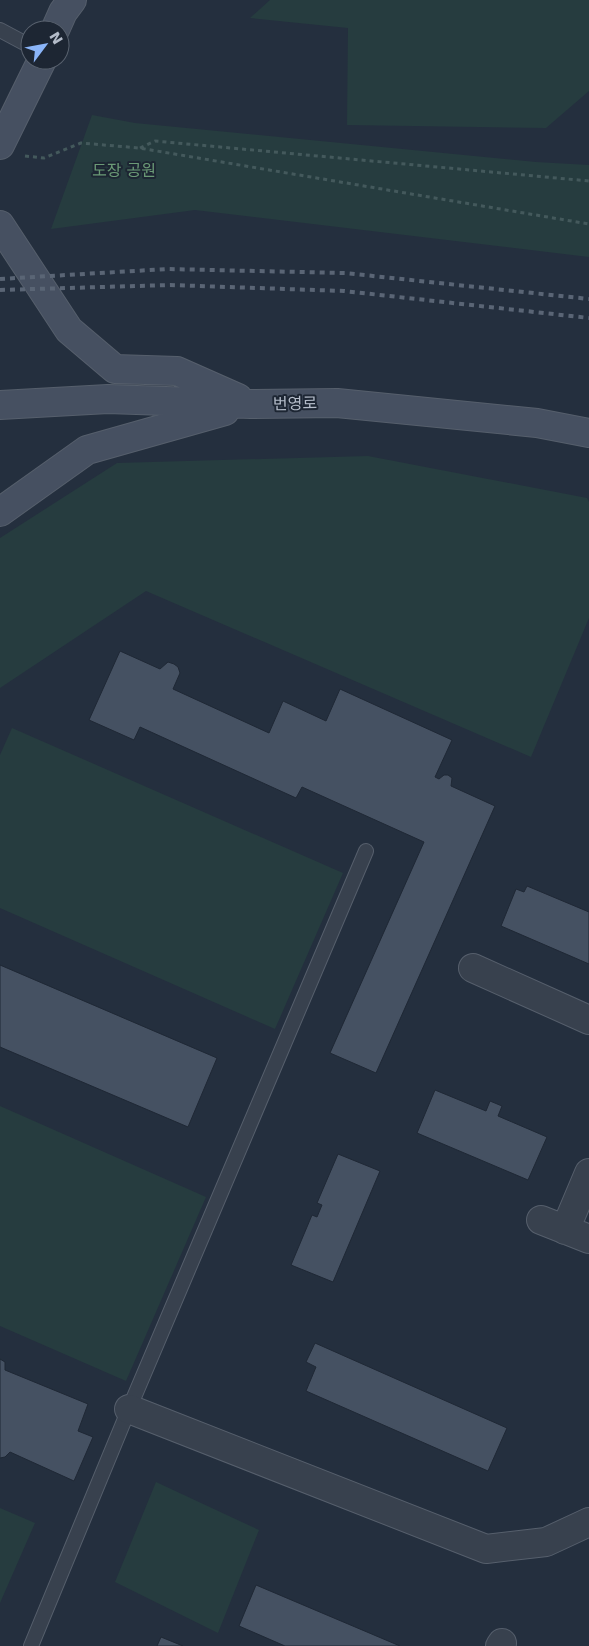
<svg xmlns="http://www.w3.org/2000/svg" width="589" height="1646" viewBox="0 0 589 1646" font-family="'DejaVu Sans','Noto Sans KR',sans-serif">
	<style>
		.green { fill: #263c3f }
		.building { fill: #455162; stroke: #1f2835 }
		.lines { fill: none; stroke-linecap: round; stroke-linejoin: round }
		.lane-casing { stroke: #565f6c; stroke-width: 16 }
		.street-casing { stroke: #565f6c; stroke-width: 30 }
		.secondary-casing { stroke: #565f6c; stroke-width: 30 }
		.path { stroke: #44595c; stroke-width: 3; stroke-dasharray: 4 4; stroke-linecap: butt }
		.lane { stroke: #38414e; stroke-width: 14 }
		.street { stroke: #38414e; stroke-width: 28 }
		.secondary { stroke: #465061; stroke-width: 28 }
		.rail { stroke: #5a6575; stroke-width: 4; stroke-dasharray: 5 5; stroke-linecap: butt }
		.labels { text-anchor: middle; stroke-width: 4; stroke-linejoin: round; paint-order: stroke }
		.park-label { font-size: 16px; fill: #6b9a76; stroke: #1d2633 }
		.street-label { font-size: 16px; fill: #b4bcc9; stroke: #1d2633 }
	</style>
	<rect width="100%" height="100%" fill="#242f3e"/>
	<path class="green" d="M270 0H589V91L546 128 347 125 348 28 250 18Z
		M92 115 135 123 536 162 589 165V257L195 210 51 229Z
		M368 456 587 498 589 502V618L531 757 146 591 0 688V538L117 463Z
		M12 728 343 873 275 1029 0 908V755Z
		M0 1106 206 1197 126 1381 0 1326Z
		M156 1482 259 1530 218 1633 115 1582Z
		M0 1508 35 1523 0 1603Z"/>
	<path class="building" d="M120 651 160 669 168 662 174 664 178 667 180 673 173 689 269 733 283 701 326 721 340 689 452 740 435 777 439 779 444 775H448L452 778 451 786 495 806 376 1073 330 1053 424 842 302 787 296 798 140 727 134 740 89 720Z
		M527 886 589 912V964L501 926 516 889 524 892Z
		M0 965 217 1058 188 1127 0 1047Z
		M435 1090 486 1111 490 1101 502 1106 498 1116 547 1137 528 1180 417 1133Z
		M338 1154 380 1171 333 1282 291 1265 312 1215 317 1217 322 1205 317 1203Z
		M315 1343 507 1428 488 1471 306 1391 316 1367 306 1362Z
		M0 1359 5 1362V1370L88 1404 78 1431 93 1437 74 1481 10 1452 5 1457 0 1458Z
		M256 1585 400 1646H285L239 1626Z
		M161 1637 183 1646H157Z"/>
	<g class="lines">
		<g class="lane-casing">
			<path id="lane" d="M0 30 30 46
				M31 1646 129 1409 366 851"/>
		</g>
		<g class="street-casing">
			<path id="street" d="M473 968 589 1020
				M541 1220 589 1239
				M565 1230 589 1173
				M129 1409 486 1549 546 1542 589 1522
				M500 1646 502 1643"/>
		</g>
		<g class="secondary-casing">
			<path id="secondary" d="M55 30 63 12 72 0
				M0 145 42 60
				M0 225 69 330 115 369 177 371 238 398
				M0 405 108 399 251 404 337 403 537 423 589 433
				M0 512 87 450 225 411"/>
		</g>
		<path class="path" d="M140 148 155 141 589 181
			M25 156 44 158 81 143 139 148 589 224"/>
		<use href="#lane" class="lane"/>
		<use href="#street" class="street"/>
		<use href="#secondary" class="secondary"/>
		<path class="rail" d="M0 279 167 269 345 273 589 299
			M0 290 170 285 344 291 589 318"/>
	</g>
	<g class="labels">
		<g class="park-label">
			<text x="124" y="176">도장 공원</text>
		</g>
		<g class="street-label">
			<text transform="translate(295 403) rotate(-1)" y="6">번영로</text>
		</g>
	</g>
	<g transform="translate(45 45) rotate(58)"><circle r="24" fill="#1d2633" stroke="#59626f"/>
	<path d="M0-4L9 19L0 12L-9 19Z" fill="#8ab4f8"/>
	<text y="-8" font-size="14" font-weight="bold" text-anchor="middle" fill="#b4bcc9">N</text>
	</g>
</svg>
